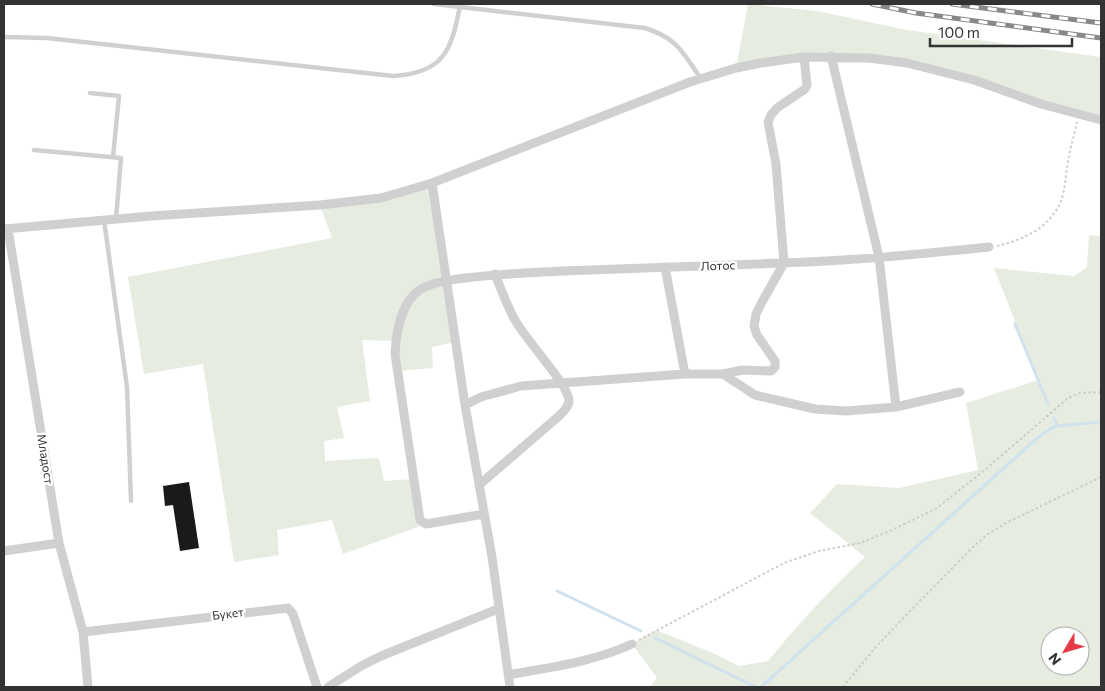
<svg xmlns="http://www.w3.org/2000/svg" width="1105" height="691" viewBox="0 0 1105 691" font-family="Commissioner,sans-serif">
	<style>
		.green { fill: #e6ecdf; fill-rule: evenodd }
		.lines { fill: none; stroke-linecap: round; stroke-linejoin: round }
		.stream { stroke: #cfe2ee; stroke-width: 3 }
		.building { fill: #1a1a1a }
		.path { stroke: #cdcdcd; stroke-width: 2; stroke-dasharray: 2.5 2.5; stroke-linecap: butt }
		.lane { stroke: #d0d0d0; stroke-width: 4.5 }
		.street { stroke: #d0d0d0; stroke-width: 9 }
		.rail-casing { stroke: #888; stroke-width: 5 }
		.rail { stroke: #fff; stroke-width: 3; stroke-dasharray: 9; stroke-linecap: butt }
		.labels { text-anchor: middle; stroke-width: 5; stroke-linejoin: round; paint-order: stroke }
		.street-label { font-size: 12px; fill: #333; stroke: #fff }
	</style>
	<rect width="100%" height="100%" fill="#fff"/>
	<path class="green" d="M748 4 817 11 907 30 1101 57V120L947 72 831 56 736 68Z
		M432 183 456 342 432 347 433 368 397 371 396 341 362 340 370 401 337 407 344 438 324 441 325 461 379 458 384 481 414 479 420 520 426 524 343 554 332 520 277 530 279 555 234 562 203 364 144 374 128 277 332 238 320 205 359 202Z
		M1089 235 1101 236V687H650L657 678 632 644 656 630 713 653 739 666 768 661C798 624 830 590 865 557L810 513 837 484 899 488 978 470 966 403 1038 380 994 268 1074 276 1087 267ZM1050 636H1080V666H1050Z"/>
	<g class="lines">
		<path class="stream" d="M1015 324 1048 404
			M1054 418 1057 426
			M557 591 641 631
			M655 638 756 687
			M761 687 1035 440 1050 429 1057 426 1101 422"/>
	</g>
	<path class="building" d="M189 482 199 548 180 551 173 505 165 506 163 486Z"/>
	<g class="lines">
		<path class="path" d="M997 246C1023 240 1050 228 1061 201 1066 187 1066 170 1069 156 1071 144 1075 133 1077 122
			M639 640 784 563 819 551 860 543 894 529 937 508 986 469 1068 398 1080 393 1101 392
			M843 687 874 649 910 611 975 545 988 534 1006 523 1101 477"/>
		<path class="lane" d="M434 4 645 28C677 38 683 52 701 79
			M4 37 47 38 393 76C443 73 451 52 460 6
			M90 93 119 96 113 157
			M34 150 121 158 116 219
			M104 220 127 387 131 501"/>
		<path class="street" d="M831 56 879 257 896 407
			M432 183 465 405 492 557 510 687
			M4 229 151 216 320 205 381 198 432 183 690 82 736 68 761 63 804 57 869 58 907 63 974 80 1041 104 1101 120
			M8 229 59 543 83 632 88 687
			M665 267 685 374
			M723 374 742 370 771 371 775 367V361L757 335 754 326 756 314 762 302 784 263 776 164 768 122 771 115 777 108 805 89 807 85 804 57
			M465 405 481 397 521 386 685 374H723L755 395 815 409 846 411 896 407 960 392
			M479 485 559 416C563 412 569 407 569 400 567 383 525 339 515 320 507 306 501 289 495 274
			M484 514 426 524 420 520 395 354C396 333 401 301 421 289 431 283 445 281 457 279 493 274 526 273 562 271 636 269 709 266 782 263 851 261 920 254 989 247
			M4 551 59 543
			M83 632 288 608 293 614 317 687
			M508 675C551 667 593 662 632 644
			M328 687 361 666 381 656 498 609"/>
		<g class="rail-casing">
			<path id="rail" d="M872 4 916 13 1101 38
				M952 4 1101 23"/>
		</g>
		<use href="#rail" class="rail"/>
	</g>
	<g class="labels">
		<g class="street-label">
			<text transform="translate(718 266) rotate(-2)" y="4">Лотос</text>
			<text transform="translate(45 459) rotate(81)" y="4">Младост</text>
			<text transform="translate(228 614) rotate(-7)" y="4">Букет</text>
		</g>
	</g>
	<rect width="1105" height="691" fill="none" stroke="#333333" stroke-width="10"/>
	<g transform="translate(1065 651) rotate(232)"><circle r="24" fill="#ffffff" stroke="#adadad"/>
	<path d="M0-4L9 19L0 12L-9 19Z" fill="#e63946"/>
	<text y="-8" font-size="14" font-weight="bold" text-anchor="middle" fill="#333333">N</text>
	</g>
	<path d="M930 38v8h142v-8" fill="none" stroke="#333333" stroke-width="2.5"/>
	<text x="938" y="38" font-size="15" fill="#333333" stroke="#ffffff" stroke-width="4" paint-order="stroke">100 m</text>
</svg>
